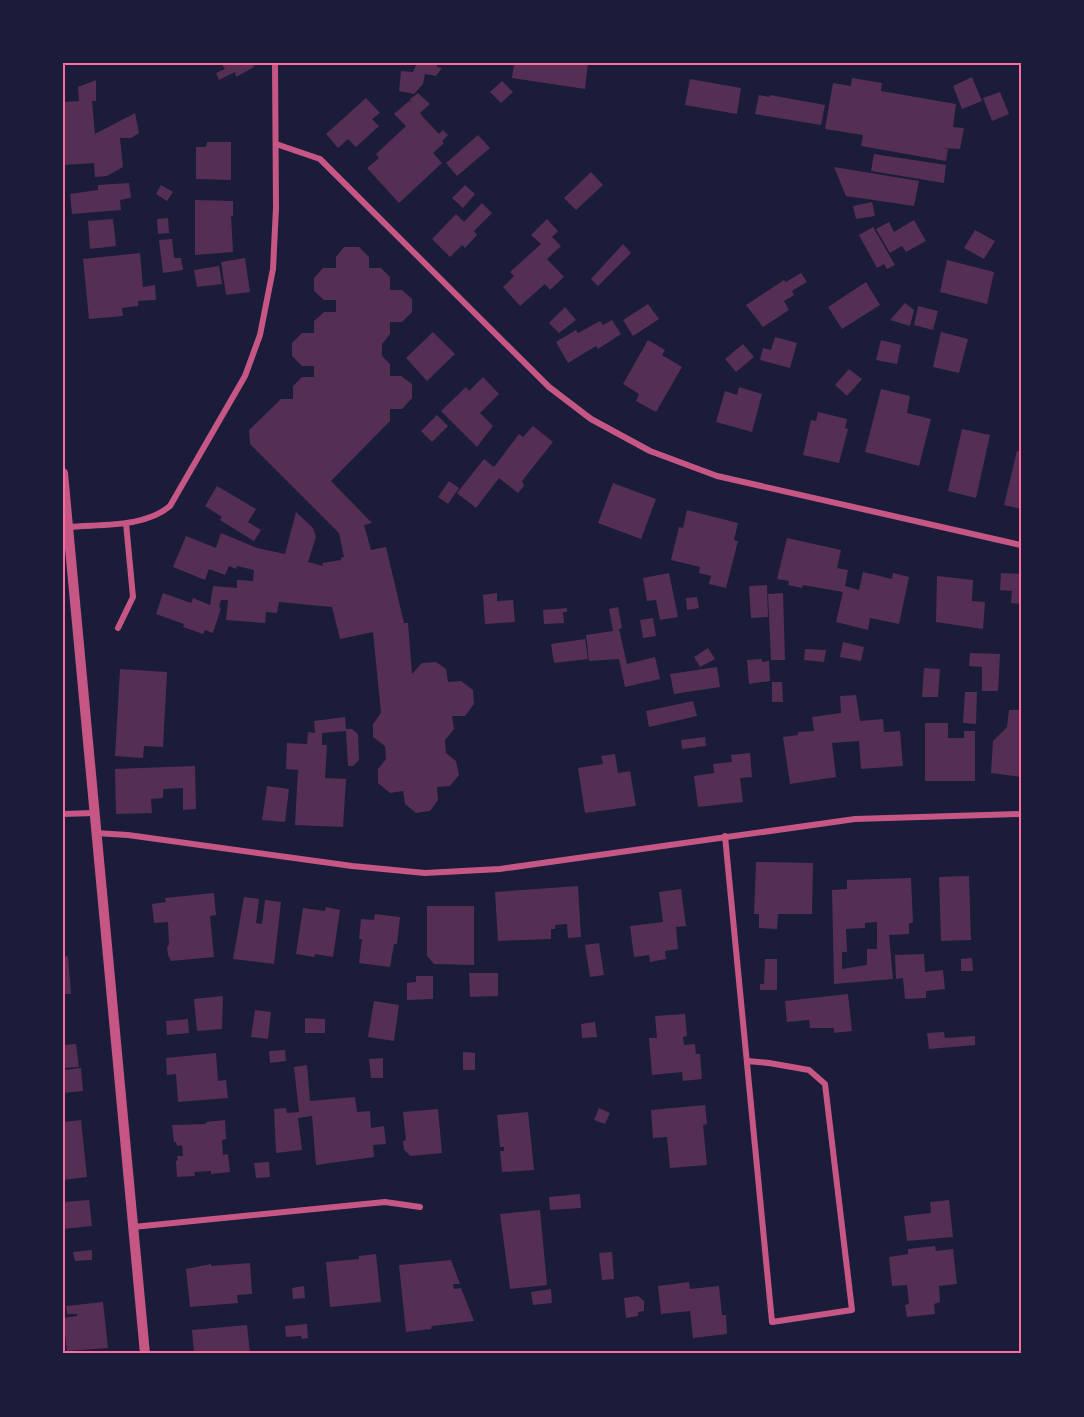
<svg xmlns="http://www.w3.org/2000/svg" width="1084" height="1417" viewBox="0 0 1084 1417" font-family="'Exo 2',sans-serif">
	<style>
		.building { fill: #542f53; fill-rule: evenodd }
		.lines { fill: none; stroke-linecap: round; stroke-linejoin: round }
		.minor { stroke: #c65784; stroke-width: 6 }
		.tertiary { stroke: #c65784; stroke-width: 10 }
		.neatline { fill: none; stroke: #ff6b9d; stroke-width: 2 }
	</style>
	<rect width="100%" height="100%" fill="#1b1b3a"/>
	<path class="building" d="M221 63H252L254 67 236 77 235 72 219 80 216 73 225 69Z
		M417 63H438L437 67 442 68 436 76 425 74 423 84 414 94 399 91 401 71 413 72Z
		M514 63H588L585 89 512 78Z
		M972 77 982 101 962 109 953 86Z
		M852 78 882 83 881 91 956 104 953 127 964 128 960 149 943 148 948 149 946 161 861 146 863 135 825 129 833 83 851 86Z
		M690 79 741 88 737 114 685 105Z
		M96 80V101H92L95 134 135 113 139 133 131 138H120L123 167 107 176 95 177 94 163 64 165 63 102 79 101 78 87Z
		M502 81 513 92 501 103 490 92Z
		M1000 92 1009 114 992 121 983 98Z
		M418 93 430 104 420 113 423 117 439 134 443 130 448 135 442 141 444 143 433 153 442 163 399 203 367 168 379 158 376 154 406 126 394 114 409 101 411 103 410 99Z
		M759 95 769 97 770 95 825 105 821 125 755 114Z
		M366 98 380 113 372 119 379 126 356 147 348 139 338 148 326 134Z
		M478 135 490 148 457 176 446 163Z
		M207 142H231V180L196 179V147H206Z
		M874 154 946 165 944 183 871 171Z
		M834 167 919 181 914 206 846 196Z
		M591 172 603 185 576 210 564 198Z
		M129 183 131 198 120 200 121 210 72 214 70 194 98 190V185Z
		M161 185 173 192 167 201 156 194Z
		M465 185 475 194 463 208 452 198Z
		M195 200 233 201V216H231L233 252 195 255Z
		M872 202 875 216 856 219 853 206Z
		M482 203 492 213 474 231 477 235 465 248 462 245 450 257 432 239 456 214 464 222Z
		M168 218 169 233 158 234 157 219Z
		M113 219 116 246 90 249 88 221Z
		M547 219 558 231 552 237 561 246 547 259 564 277 550 290 545 284 520 306 503 287 514 276 510 272 541 244 531 235Z
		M914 220 926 241 906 252 902 246 890 253 876 229 889 222 894 232Z
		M873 227 895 265 887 269 884 264 877 268 859 235Z
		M975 230 995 241 984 259 964 248Z
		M172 239 174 258H181L183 270 163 273 159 240Z
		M623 244 631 253 598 286 591 279Z
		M344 247H359L369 257V268H381L390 277V290H402L412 299V312L402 322H390V334L382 344V356L390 364V376H401L412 384V398L402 409H390V421L331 481 372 523 364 525 371 550 386 547 404 623H408L412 674 422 663 436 662 446 669 448 682 461 681 473 690 474 704 465 716H452L454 729 445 740 446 753 456 761 459 775 450 786 437 787 438 800 430 811 416 813 405 804 403 791 390 793 378 783V769L386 759 385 746 373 737V724L381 713 373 632 340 639 332 607 279 602 277 613 266 612 265 623 226 620 228 600H221L219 607 221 608 213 633 205 630 203 634 183 627 184 624 156 614 163 593 191 603 193 598 210 605 213 586 237 588V580L253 581 254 570 237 566 236 569 229 566 225 575 209 569 205 580 173 567 186 536 216 548 221 533 257 548 285 554 296 512 313 528 316 537 308 562 323 566 322 563 341 560V558L344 557 339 533 250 444 249 430 281 399H293V386L302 377H314V366H302L292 356V343L302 333H314V321L324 312H336V300H324L314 291V278L323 268H336V257Z
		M140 253 143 287 155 285 156 300 138 301V306L122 308 123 316 89 319 83 259Z
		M245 258 250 292 226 295 221 262Z
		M947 260 994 272 987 304 940 292Z
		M219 266 222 284 197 287 194 270Z
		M801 273 807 282 792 291 794 295 784 301 789 310 763 327 746 305 784 280 786 282Z
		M866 282 880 305 842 329 828 307Z
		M905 303 914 310 910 326 890 320Z
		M648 304 659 319 633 336 623 320Z
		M918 306 938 311 933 330 914 325Z
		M565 307 576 320 559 333 549 323Z
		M612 320 621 334 598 349 596 346 568 363 556 342 576 330 578 333 600 321 603 325Z
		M433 332 455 354 427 381 406 358Z
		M941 332 968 339 959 373 933 367Z
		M775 337 797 343 790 368 760 360 763 348 771 350Z
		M648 340 665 350 662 355 682 367 656 412 636 401 639 394 623 384Z
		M881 340 901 345 897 364 876 360Z
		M743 344 754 357 736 372 725 359Z
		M849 369 862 379 847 396 835 385Z
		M483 377 499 394 480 413 493 426 477 447 441 411 466 387 469 391Z
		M739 387 762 394 752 432 716 422 725 391 737 395Z
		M881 389 910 396 907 413 931 419 919 466 865 452Z
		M818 412 847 419 845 428 848 429 839 463 803 455 811 420 816 421Z
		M437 415 448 426 432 442 421 431Z
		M533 426 553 442 522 481 524 486 518 493 499 478 476 508 457 493 484 459 494 467 519 434 523 437Z
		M962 429 990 435 976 498 948 491Z
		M1017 451 1021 452V509L1004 505Z
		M449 481 459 488 448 504 438 497Z
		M613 483 656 499 641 539 598 523Z
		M217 486 256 509 248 522 261 530 254 541 220 520 222 517 205 506Z
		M687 510 738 523 734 540 738 541 726 588 709 584 711 576 699 573 700 567 671 560 679 527 683 528Z
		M787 538 841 550 837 568 848 570 845 586 859 590 863 572 892 579 893 573 909 577 899 624 870 618 868 630 836 622 843 592 803 585 802 588 788 585 789 581 777 579Z
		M669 573 678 617 660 620 656 600 647 601 643 578Z
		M1001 573 1021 574V604L1011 603 1012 591 1000 590Z
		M937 576 973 580 972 601 985 602 983 629 936 622Z
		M767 585 768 617 751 618 749 586Z
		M497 593V601L513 600 515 622 485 624 483 595Z
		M783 593 785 660H771L768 594Z
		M697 597 699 608 687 610 686 598Z
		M618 607 622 628 619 629 627 664 655 657 660 679 625 687 619 659 589 661 586 635 613 631 609 609Z
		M567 608V612H563L564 623 544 624 543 610Z
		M653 618 656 636 643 638 640 620Z
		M585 639 588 659 554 663 551 644Z
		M843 642 864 647 861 661 840 657Z
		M708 648 715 659 700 667 694 657Z
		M805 649 826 650 824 662 804 660Z
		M970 653 1000 654 998 691H982V667L969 666Z
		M762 659V662L769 661 770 681 749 684 747 660Z
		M717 667 720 687 674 694 670 674Z
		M924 668 940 669 938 697H922Z
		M120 669 167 672 163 747 144 746 143 758 115 756Z
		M772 682H782L783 702H772Z
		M965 692H977L976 724 963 723Z
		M856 695 860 721 883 719 884 732 900 731 903 766 861 769 859 741 832 743 836 777 790 784 783 737 798 735V732L814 731 812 717 841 713 840 696Z
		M693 701 697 716 649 727 646 711Z
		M1009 710H1021V777L991 773 993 741 1007 727Z
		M345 717 346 729H352L358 734 359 760 353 766H348L346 731 322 733V745H327L325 778 346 779 343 827 295 825 298 770 286 769 287 743 307 744 308 732 315 733 314 721Z
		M925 723H948V738H964V731H975V781H925Z
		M705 737 706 746 682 749 681 740Z
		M750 753 752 777 740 778 743 802 698 807 694 776 714 773 713 764 732 762 731 755Z
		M615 754 618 773 630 771 636 806 585 813 578 768 603 764 601 756Z
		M195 766 196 809 183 810V788L163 789V798L151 799 152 813 116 814 115 769Z
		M267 786 289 789 285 822 262 820Z
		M756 862 813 863 812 914H778L777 929 759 928V914H754Z
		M969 876 971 940 941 941 939 877Z
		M911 878 913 923H909V934L889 935 893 979 834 984 832 890 847 889V880ZM877 922V949H867V965L842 969V952H847L846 929 865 928V923Z
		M578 886 581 937 568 938 567 924 555 925V929H551V939L498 941 495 892Z
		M681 889 686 926 676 927 678 949 665 951 666 959 650 962 649 955 634 957 630 926 663 922 659 892Z
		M214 893 216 915 210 916 214 957 171 961 168 955 167 948 169 944 168 922 154 923 152 904 166 902 165 898Z
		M244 897 259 899 256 923 262 924 265 900 281 902 274 964 233 959Z
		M427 906H474V965L434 964 427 956Z
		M326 907 340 910 333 957 315 954 314 957 296 954 303 908 325 911Z
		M375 914 400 917 397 944H394L390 967 359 963 362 939H359L361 919 374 920Z
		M599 943 604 975 590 977 585 945Z
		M924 954 925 972 943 970 945 989 926 991V998L905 999 903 978 896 979 895 955Z
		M68 956 71 994H63V957Z
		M972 958 973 971H961V959Z
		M765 959H777V990H760V984H764Z
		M469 973H498V996L470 997Z
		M416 976H433V999L407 1000V983L416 982Z
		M848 994 852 1031 834 1033V1028H810L809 1020 787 1022 785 1001Z
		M223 996 222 1029 197 1031 194 999Z
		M374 1001 399 1005 394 1041 368 1037Z
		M255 1010 271 1012 268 1039 251 1037Z
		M685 1014 687 1036 683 1037 684 1045 695 1044 696 1054H700L702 1079 683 1081 682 1072 652 1075 649 1038H657L655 1016Z
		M305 1018 325 1019V1033H305Z
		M188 1019 189 1033 167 1035 166 1021Z
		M595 1022 597 1037 582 1038 581 1024Z
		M944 1032 945 1038 975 1036V1045L929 1049 927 1033Z
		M76 1044 79 1067 63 1068V1045Z
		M285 1050 286 1061 270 1063 269 1051Z
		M463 1052 475 1053V1070H463Z
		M216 1053 218 1081 226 1080 228 1098 178 1102 176 1074 167 1075 166 1058Z
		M383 1058V1078H371L369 1059Z
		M307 1065 310 1101 355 1097 357 1112 370 1111 371 1128 384 1126 386 1144 373 1145 374 1157 316 1165 312 1116 298 1118 302 1150 276 1153 274 1109 286 1108 287 1113 299 1112 294 1067Z
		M81 1068 83 1091 63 1093V1070Z
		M705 1105 707 1124 703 1125 707 1165 670 1168 667 1137 653 1138 651 1110Z
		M599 1108 610 1113 605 1124 594 1120Z
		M438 1109 442 1153 411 1156 404 1150 403 1141 406 1140 403 1112Z
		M528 1112 534 1170 502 1172 500 1151H504V1147H500L497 1115Z
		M81 1120 87 1177 63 1180V1122Z
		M225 1120 226 1139 222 1140 223 1155 228 1154 230 1172 211 1174V1171L194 1172 195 1176 177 1177 176 1161 178 1160 177 1156H183L182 1145 177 1146 176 1142H174L172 1125 206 1124V1122Z
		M269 1162 270 1177 256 1178 254 1163Z
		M580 1194 581 1208 550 1210 549 1197Z
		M89 1200 92 1226 63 1229V1202Z
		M949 1200 953 1237 907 1241 904 1216 931 1213 930 1202Z
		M540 1210 547 1285 510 1289 500 1214Z
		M935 1246 936 1251 953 1249 957 1284 939 1286 940 1302 934 1304 935 1314 907 1317 905 1305 909 1304 907 1285 892 1286 889 1257 908 1254V1249Z
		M92 1250V1260L75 1261 73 1252Z
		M612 1252 614 1279 602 1280 599 1253Z
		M376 1254 381 1302 330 1307 326 1262 359 1259V1256Z
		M451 1260 460 1284H453L454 1289 461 1288 474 1321 432 1326 431 1329 406 1332 399 1265Z
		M250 1263 252 1294 237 1295 238 1303 190 1307 186 1269 211 1264V1266Z
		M689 1282 690 1289 719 1286 722 1315H726L727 1334 693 1338 690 1311 661 1314 658 1286Z
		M304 1286 305 1298 293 1299 292 1288Z
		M551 1289 552 1303 533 1305 531 1292Z
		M638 1296 644 1301V1311L638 1312V1316L626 1318 624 1298Z
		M103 1302 108 1348 67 1351 63 1318 77 1316V1314H67L66 1306Z
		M307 1324 308 1338 302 1339 301 1336 286 1337 285 1326Z
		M247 1325 250 1354H194L192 1330Z"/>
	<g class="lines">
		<path class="minor" d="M276 144 320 159 549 387 591 419 650 451 717 476 1021 545
			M68 527C101 524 144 528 170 506L245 376 260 335 273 269 276 208 275 63
			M118 628 133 597 126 523
			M63 814 93 813
			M95 833 128 835 352 866 425 873 500 869 855 819 1021 814
			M725 836 772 1322 852 1310 825 1084 809 1070 769 1063 747 1061
			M133 1227 385 1202 420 1207"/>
		<path class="tertiary" d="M63 473 145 1354"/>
	</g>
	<rect width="1084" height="1417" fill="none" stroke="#1b1b3a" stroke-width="129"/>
	<rect x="64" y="64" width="956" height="1288" class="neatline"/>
</svg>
